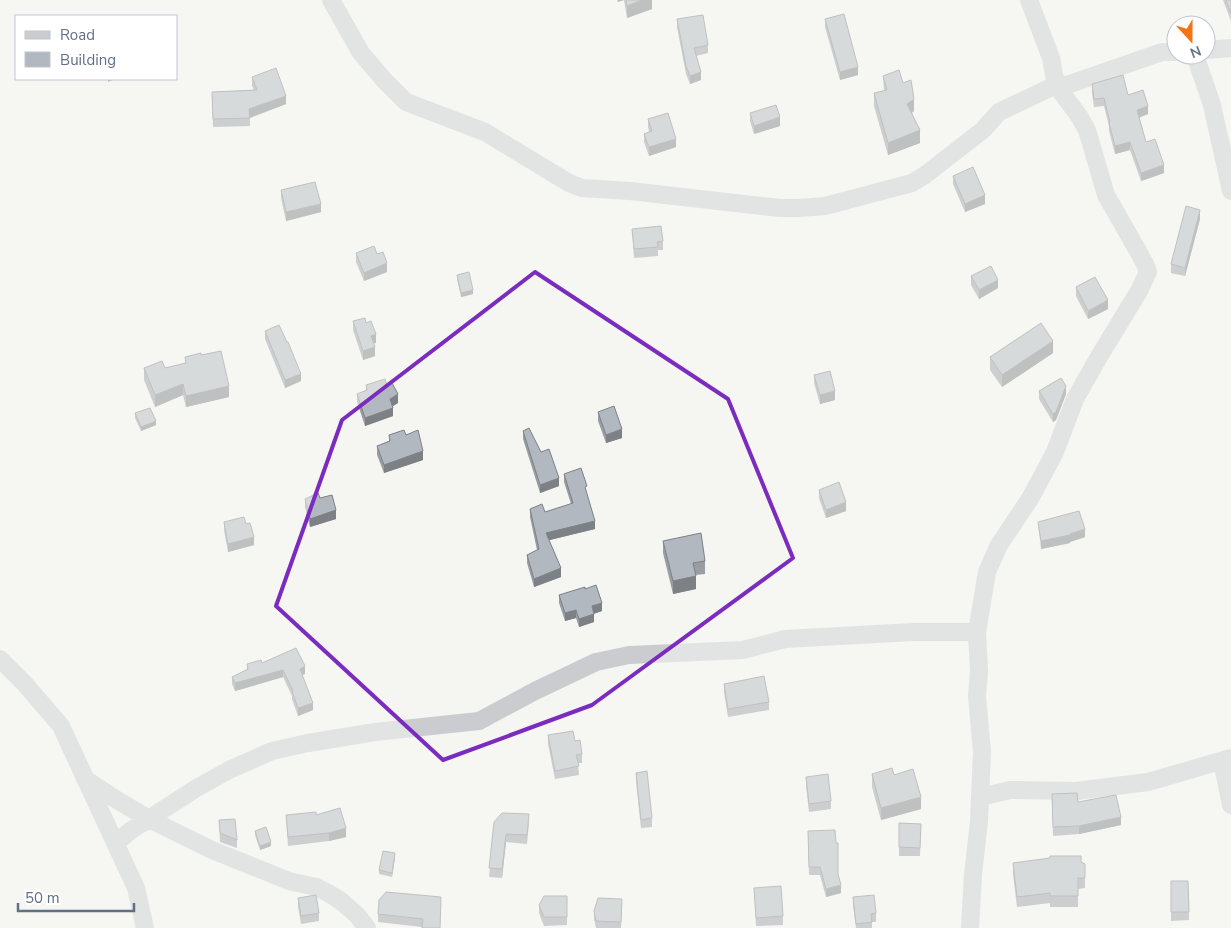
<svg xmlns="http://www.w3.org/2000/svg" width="1231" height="928" viewBox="0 0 1231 928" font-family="'Nunito Sans',sans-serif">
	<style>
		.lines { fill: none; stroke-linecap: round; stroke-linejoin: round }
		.street { stroke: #caccd0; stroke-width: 18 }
		.wall { fill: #999ea4 }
		.shaded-wall { fill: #7d8186 }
		.building { fill: #b2b8bf; stroke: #7d8186 }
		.marked { fill: none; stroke: #7b2cbf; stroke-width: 4; stroke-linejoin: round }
	</style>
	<rect width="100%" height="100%" fill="#f5f6f2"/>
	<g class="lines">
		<path class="street" d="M331 0 361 53 384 80 406 102 485 132 569 183 582 188 630 191 780 208H799L825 206 912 183 925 175 983 130 999 112 1056 85H1067L1162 52H1176
			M1206 50 1231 48
			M1195 55 1212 105 1231 191
			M0 659 25 684 61 726 136 888 145 928
			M1222 761 1231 805
			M85 779 117 800 149 819 212 850 289 881 316 887 328 893 341 901 357 915 367 928
			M981 797 1010 790 1076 791 1148 782 1231 758
			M116 843 130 831 195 789 229 770 272 751 308 743 375 732 479 721 535 691 596 662 629 655 743 650 785 639 913 632H977
			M970 928 973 875 979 821 982 752 977 696 979 671 977 632 987 572 999 545 1031 497 1055 452 1075 399 1100 355 1139 291 1148 272 1145 264 1138 251 1106 195 1087 130 1079 116 1056 85 1051 58 1029 0"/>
	</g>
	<path class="wall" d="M617 0H652V9L627 18 624 0 618 2Z
		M1223 0H1231V21Z
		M677 19 708 45V53L696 56 701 80 690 84 686 74 677 27Z
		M825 19 858 75 840 80 825 27Z
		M883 76 903 83 914 111 912 113 920 143 888 155 874 106V93L884 91Z
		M252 77 286 104 250 118V126L213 127 212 92 254 90 252 86Z
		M1092 84 1128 95 1148 114 1139 118 1146 142 1164 173 1141 181 1130 150 1115 154 1109 131V126L1104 106 1094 107 1092 93Z
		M750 113 780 126 754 134 750 121Z
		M648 119 676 147 649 156 644 142V134L649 132 648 127Z
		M953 176 985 204 965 212 953 184Z
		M281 190 321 212 286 221 281 198Z
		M1200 219 1185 276 1171 273V264Z
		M632 229 663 241V250H658V256L634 258Z
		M356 253 377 254 387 272 364 281 356 262Z
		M457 275 473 294 461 297 457 279Z
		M971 276 998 288 979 299 971 285Z
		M1076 287 1108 309 1088 319 1076 296Z
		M353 321 366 323 376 343H373L375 356 363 360 353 330Z
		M265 331 301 381 285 388 265 339Z
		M1053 353 1002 387 990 370V357Z
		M201 355 229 397 186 407 183 395 155 407 144 380V368H165L185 363V357Z
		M814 375 835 400 820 404 814 383Z
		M366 385 398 403 392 406 393 416 365 426 357 402V394L366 391Z
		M1039 391 1066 394 1056 420 1053 422 1039 399Z
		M598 412 622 438 606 443 598 421Z
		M135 413 156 425 141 431 135 418Z
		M523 431 559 486 540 493 523 439Z
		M389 435H406L423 460 384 473 377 455V446L389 441Z
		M564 474 587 494 595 529 549 540 561 577 534 587 527 563V555L537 550 530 517V509L545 512 571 504 564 482Z
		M819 490 846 511 826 518 819 498Z
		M320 498 336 519 310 527 305 507V499Z
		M224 522 254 545 228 552 224 530Z
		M1038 522 1085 537 1070 542V543L1041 549Z
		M663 541 705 561V574L695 575 696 589 673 594 663 553Z
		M585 589 602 611 594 614V622L579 627 576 618 565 621 559 603V595Z
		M262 663 305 674 302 675 313 710 298 716 292 699V696L283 677 235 691 232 684V677L247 670V664Z
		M724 684 769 702V710L728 717 724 692Z
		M548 735 575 741 582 754V763H578L579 775 555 779 548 744Z
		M636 773 652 818V827L641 828 636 781Z
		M872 774 894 775 921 809 881 820 872 787Z
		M806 777 831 801V809L809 812 806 785Z
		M1052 794 1121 825 1079 834 1053 836Z
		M286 815H316L346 837 329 841 288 846Z
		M219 820 237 840V848L220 842Z
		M494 822 529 823 527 844 506 842 502 878 489 877Z
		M899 823 921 824 920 856H899Z
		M255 831 271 846 260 850 255 835Z
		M808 831 836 843 838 874 841 893 826 897 820 875H809Z
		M395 857 392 877 379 874V870Z
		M1081 862 1085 864V888L1078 889V907H1050V903L1017 907 1013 874V863Z
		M1171 881H1188L1189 920 1171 921Z
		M754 888 783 916V925L756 926Z
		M567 896V925L544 926 539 913V905Z
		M853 897 876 913V922H872V928H856L853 905Z
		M298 898 319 913V921L301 924 298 906Z
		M441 906 440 928H422V927L378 922V914Z
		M622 908 621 928H596L594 919V911Z"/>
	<path class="shaded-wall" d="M618 0H624L618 2Z
		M642 0H652V9L627 18V6Z
		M858 67V75L840 80V72Z
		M701 72V80L690 84V76Z
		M108 79H115L108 82Z
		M286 96V104L249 118V109Z
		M914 99V111L907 116V104Z
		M1148 106V114L1137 118V110Z
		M780 117V126L754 134V126Z
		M920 130V143L888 155V143Z
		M676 139V147L649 156V147Z
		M1130 142V150L1115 154V146Z
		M1164 165V173L1141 181V173Z
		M985 195V204L965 212V204Z
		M321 204V212L286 221V212Z
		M1200 210V219L1185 276V268Z
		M387 263V272L364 281V273Z
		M998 280V288L979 299V290Z
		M473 290V294L461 297V293Z
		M1108 300V309L1088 319V311Z
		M376 334V343L371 344V336Z
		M1053 341V353L1002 387V375Z
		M375 347V356L363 360V351Z
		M301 374V381L285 388V380Z
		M183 384V395L155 407V395Z
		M229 386V397L186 407V396Z
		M1066 386V394L1056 420 1053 422V414Z
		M835 391V400L820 404V395Z
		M398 394V403L390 408V399Z
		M393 408V416L365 426V418Z
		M156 421V425L141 431V427Z
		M622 429V438L606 443V435Z
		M423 451V460L384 473V465Z
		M559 478V486L540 493V485Z
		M846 502V511L826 518V510Z
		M336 510V519L310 527V519Z
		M595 521V529L546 541V533Z
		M1085 529V537L1070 542V543L1041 549V541L1070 534Z
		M254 537V545L228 552V544Z
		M561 568V577L534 587V579Z
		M696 576V589L673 594V581Z
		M602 603V611L592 614V606Z
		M576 610V618L565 621V613Z
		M594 614V622L579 627V619Z
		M305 666V674L300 676V669Z
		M283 670V677L235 691V683Z
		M313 703V710L298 716V708Z
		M921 797V809L881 820V808Z
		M1121 817V825L1079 834V826Z
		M346 828V837L329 841V833Z
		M506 834V842L502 878V869Z
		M271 842V846L260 850V846Z
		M395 853V857L392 877V873Z
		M841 885V893L826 897V889Z"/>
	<path class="building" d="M626 0H642L627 6Z
		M1226 0H1231V13Z
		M844 14 858 67 840 72 825 19Z
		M703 15 708 45 694 48 701 72 690 76 686 66 677 19Z
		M276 68 286 96 249 109 250 118 213 119 212 92 257 90 252 77Z
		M899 70 903 83 911 80 914 99 907 104 920 130 888 143 874 93 887 90 883 76Z
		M1123 75 1128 95 1143 90 1148 106 1137 110 1146 142 1155 139 1164 165 1141 173 1130 142 1115 146 1109 123 1110 122 1104 98 1094 99 1092 84Z
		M776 105 780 117 754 126 750 113Z
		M668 113 676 139 649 147 644 134 652 131 648 119Z
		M973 167 985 195 965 204 953 176Z
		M315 182 321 204 286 212 281 190Z
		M1186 206 1200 210 1185 268 1171 264Z
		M661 226 663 241 657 242 658 247 634 249 632 229Z
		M374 246 377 254 383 252 387 263 364 273 356 253Z
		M991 266 998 280 979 290 971 276Z
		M469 272 473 290 461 293 457 275Z
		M1095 277 1108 300 1088 311 1076 287Z
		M365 318 366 323 371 321 376 334 371 336 375 347 363 351 353 321Z
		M1041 323 1053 341 1002 375 990 357Z
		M279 325 287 342H288L301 374 285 380 265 331Z
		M221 351 229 386 186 396 183 384 155 395 144 368 162 361 165 368 186 363 185 357 201 353V355Z
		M830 371 835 391 820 395 814 375Z
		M1061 378 1066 386 1056 412 1053 414 1039 391Z
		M385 379 387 385 392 383 398 394 390 399 393 408 365 418 357 394 367 390 366 385Z
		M614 406 622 429 606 435 598 412Z
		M150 408 156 421 141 427 135 413Z
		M529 428 541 452 549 449 559 478 540 485 523 431Z
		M404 430 406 435 418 430 423 451 384 465 377 446 390 441 389 435Z
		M581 468 587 486 585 487 595 521 546 533 561 568 534 579 527 555 539 549 530 509 542 504 545 512 573 503 564 474Z
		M839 482 846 502 826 510 819 490Z
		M318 493 320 498 332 495 336 510 310 519 305 499Z
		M1079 511 1085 529 1070 534V535L1041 541 1038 522Z
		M244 517 246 524 250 523 254 537 228 544 224 522Z
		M701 533 705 561 693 563 696 576 673 581 663 541Z
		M596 585 602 603 592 606 594 614 579 619 576 610 565 613 559 595 585 587V589Z
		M296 648 305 666 300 669 313 703 298 708 292 691H293L283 670 235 683 232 677 248 669 247 664 261 660 262 663Z
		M764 676 769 702 728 709 724 684Z
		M573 731 575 741 580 740 582 754 576 755 579 766 555 771 548 735Z
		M892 768 894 775 913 769 921 797 881 808 872 774Z
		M647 771 652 818 641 820 636 773Z
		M828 774 831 801 809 804 806 777Z
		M1077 793 1078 802 1116 795 1121 817 1079 826 1053 827 1052 794Z
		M340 808 346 828 329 833 288 837 286 815 316 812V815Z
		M502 813 529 814 527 835 506 834 502 869 489 868 494 822Z
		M235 819 237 840 220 833 219 820Z
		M899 823 921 824 920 848 899 847Z
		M266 827 271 842 260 846 255 831Z
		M835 830 836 843H838V874L841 885 826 889 820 867H809L808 831Z
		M383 851 395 853 392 873 379 870Z
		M1050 856H1081V862L1085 864V878H1078V896H1050V893L1017 897 1013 863 1050 858Z
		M1171 881H1188L1189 912H1171Z
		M781 886 783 916 756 918 754 888Z
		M386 892 441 897 440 928H422L423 919 378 914 379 900Z
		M316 895 319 913 301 916 298 898Z
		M874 895 876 913 871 914 872 922 856 924 853 897Z
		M544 896H567V917H544L539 905Z
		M598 898 622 899 621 922 596 921 594 911Z"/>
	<path d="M0 0H1231V928H0ZM535 272 728 399 793 558 592 705 443 760 276 606 342 420Z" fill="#f5f6f2" fill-opacity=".55" fill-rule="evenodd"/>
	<path class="marked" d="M535 272 728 399 793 558 592 705 443 760 276 606 342 420Z"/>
	<rect x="15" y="15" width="162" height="65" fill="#ffffff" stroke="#c0c5cf"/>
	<rect x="25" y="31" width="25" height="8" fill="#caccd0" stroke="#c0c5cf"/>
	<text x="60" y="40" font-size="15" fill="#626f86">Road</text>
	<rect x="25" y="52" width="25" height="15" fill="#b2b8bf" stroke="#c0c5cf"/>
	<text x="60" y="65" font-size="15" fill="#626f86">Building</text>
	<g transform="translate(1191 40) rotate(159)"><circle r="24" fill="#ffffff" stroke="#c0c5cf"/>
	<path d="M0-4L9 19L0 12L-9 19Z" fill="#f57313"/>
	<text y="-8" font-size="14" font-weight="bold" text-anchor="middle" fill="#626f86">N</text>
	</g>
	<path d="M18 903v8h116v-8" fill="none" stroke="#626f86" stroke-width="2.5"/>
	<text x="25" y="903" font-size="15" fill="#626f86" stroke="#ffffff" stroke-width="4" paint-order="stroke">50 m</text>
</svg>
